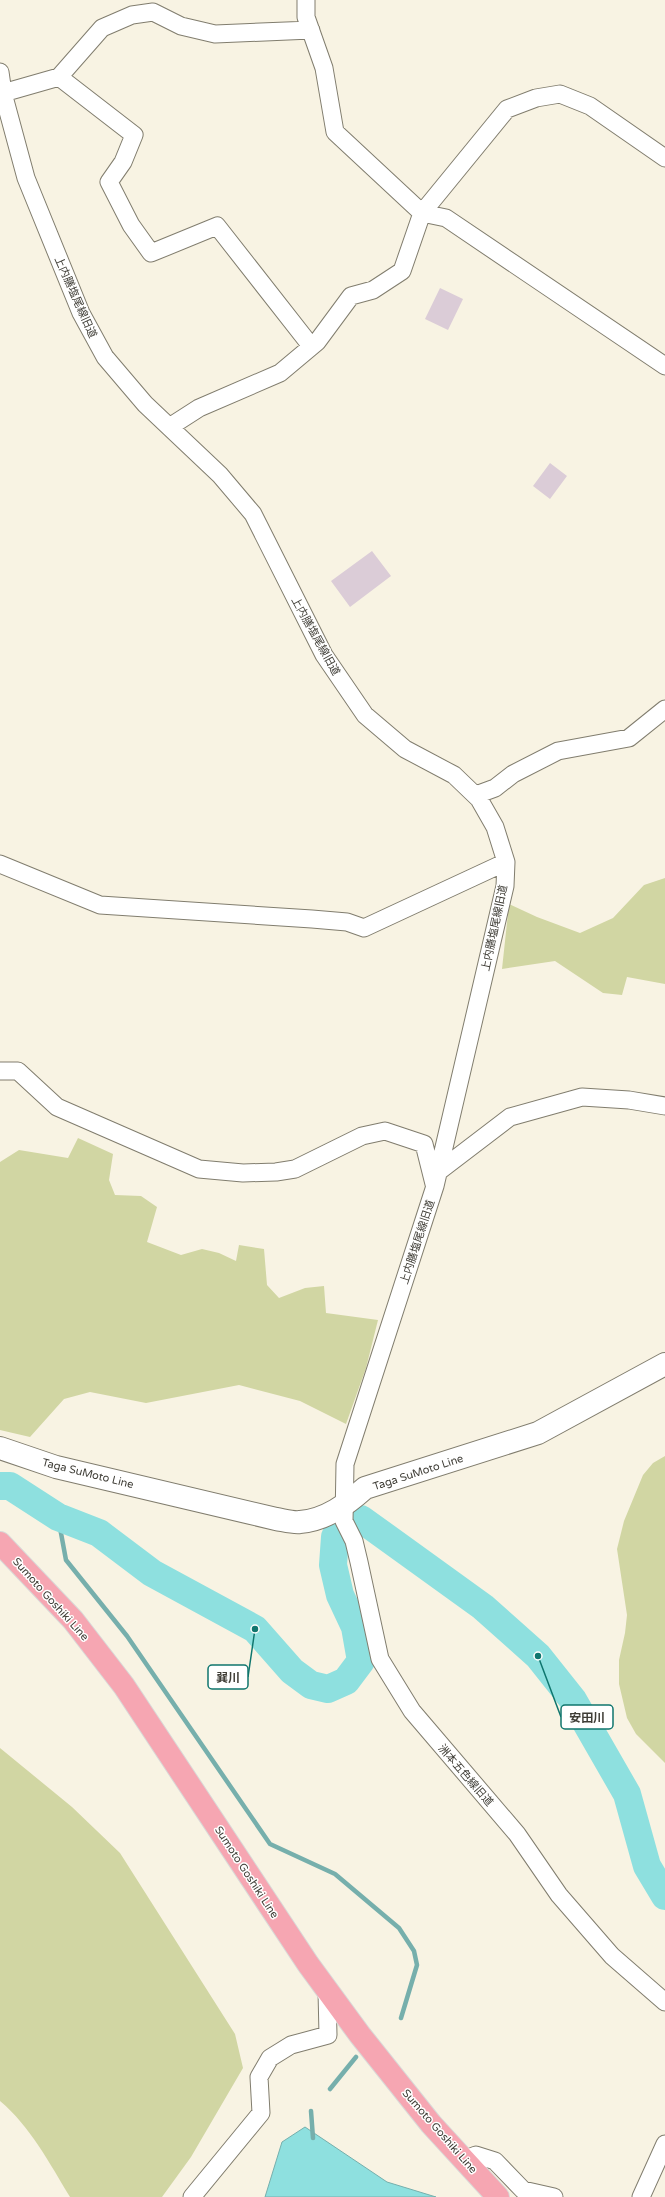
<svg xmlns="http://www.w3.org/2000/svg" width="665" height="2197" viewBox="0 0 665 2197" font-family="'Varela Round','Noto Sans JP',sans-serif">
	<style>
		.green { fill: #d1d6a3 }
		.water { fill: #8ee0df; stroke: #76afac }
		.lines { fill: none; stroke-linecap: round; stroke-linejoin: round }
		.stream { stroke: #76afac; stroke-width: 4.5 }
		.river { stroke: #8ee0df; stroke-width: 28 }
		.building { fill: #dbccd7 }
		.minor-casing { stroke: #817d6e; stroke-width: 19 }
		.secondary-casing { stroke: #817d6e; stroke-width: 24 }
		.primary-casing { stroke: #d9d8d7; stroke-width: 24 }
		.minor { stroke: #fff; stroke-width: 17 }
		.secondary { stroke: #fff; stroke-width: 22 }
		.primary { stroke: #f6a6b2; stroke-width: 22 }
		.labels { text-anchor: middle; stroke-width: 3; stroke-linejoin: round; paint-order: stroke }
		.street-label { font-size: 11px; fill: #3f3d36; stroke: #fff }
		.leader { fill: none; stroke: #0f766e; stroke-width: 1.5 }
		.callout-dot { fill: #0f766e; stroke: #fff; stroke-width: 1.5 }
		.callout { fill: #fff; stroke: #0f766e; stroke-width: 1.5 }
		.callout-label { font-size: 12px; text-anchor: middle; font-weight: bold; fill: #3f3d36 }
	</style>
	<rect width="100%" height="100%" fill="#f8f3e3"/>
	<path class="green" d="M665 878V984L627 977 622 995 603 993 555 961 502 969 509 904 537 917 580 933 613 918 644 885Z
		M78 1138 113 1154 109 1180 115 1195 141 1196 157 1207 147 1242 181 1255 202 1249 219 1253 236 1261 239 1245 264 1249 267 1285 279 1298 305 1288 324 1286 326 1313 378 1320 366 1368 346 1424 300 1401 239 1385 146 1403 90 1392 64 1399 30 1437 0 1430V1162L19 1150 68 1158Z
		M665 1456V1763L636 1734 627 1718 619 1684V1660L625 1633 627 1615 617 1549 624 1521 643 1475 653 1463Z
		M0 1748 72 1807 120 1853 235 2034 243 2068 191 2157 162 2197H70C50 2164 30 2126 0 2101Z"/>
	<path class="water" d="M305 2127 387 2182 436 2197H265L282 2142Z"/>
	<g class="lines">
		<path class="stream" d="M58 1517 66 1560 127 1636 270 1844 335 1874 399 1928 414 1951 417 1965 401 2018
			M330 2089 356 2057
			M311 2111 313 2138"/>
		<path class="river" d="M0 1486H10L58 1517 99 1533 152 1573 255 1629 292 1671 311 1685 328 1689 346 1681 361 1661 355 1627 340 1595 333 1565 335 1537 361 1519 483 1607 538 1656 573 1700 627 1794 647 1866 665 1896"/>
	</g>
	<path class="building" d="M440 288 463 299 448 330 425 319Z
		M550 463 567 476 550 499 533 486Z
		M372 551 391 576 350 607 331 581Z"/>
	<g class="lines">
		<g class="minor-casing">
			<path id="minor" d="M306 0V17L324 68 335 132 422 213 446 218 665 366
				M0 72 3 93 26 178 81 313 105 357 145 404 220 475 253 514 324 655 365 715 405 749 454 775 479 799 495 827 506 862 505 886 435 1186 345 1464 344 1521 354 1541 359 1562 380 1659 412 1711 517 1834 559 1895 612 1956 665 2002
				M59 77 102 28 132 15 153 12 181 26 215 34 311 30
				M3 93 59 77 134 135 123 162 109 182 131 225 151 253 217 226 311 346
				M171 426 199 408 280 373 317 342 351 296 373 290 402 271 422 213 507 109 536 98 560 94 590 106 665 158
				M476 795 495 788 513 774 558 751 629 738 665 709
				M0 864 100 905 312 919 347 922 364 928 506 862
				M0 1071H18L57 1107 199 1169 243 1173 276 1172 295 1169 362 1136 385 1131 424 1144 434 1184
				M438 1172 510 1117 582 1097 629 1100 665 1106
				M463 2160 476 2155 495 2161 523 2190 554 2197
				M192 2197 261 2113 259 2077 270 2058 291 2045 328 2035 327 1991
				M641 2197 665 2144"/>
		</g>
		<g class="secondary-casing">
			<path id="secondary" d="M0 1448 56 1467 276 1519C283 1520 293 1523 300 1522 326 1520 347 1504 365 1488L538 1433 665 1364"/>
		</g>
		<g class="primary-casing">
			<path id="primary" d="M0 1543 73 1620 124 1686 308 1964 360 2035 431 2124 498 2197"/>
		</g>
		<use href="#minor" class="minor"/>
		<use href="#secondary" class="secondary"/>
		<use href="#primary" class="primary"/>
	</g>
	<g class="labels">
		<g class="street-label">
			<text transform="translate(76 297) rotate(66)" y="4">上内膳塩尾線旧道</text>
			<text transform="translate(316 636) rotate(61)" y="4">上内膳塩尾線旧道</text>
			<text transform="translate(494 928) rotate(-78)" y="4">上内膳塩尾線旧道</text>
			<text transform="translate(417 1242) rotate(-72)" y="4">上内膳塩尾線旧道</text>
			<text transform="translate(418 1472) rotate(-18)" y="4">Taga SuMoto Line</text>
			<text transform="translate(88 1473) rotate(14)" y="4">Taga SuMoto Line</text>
			<text transform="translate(51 1599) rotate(48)" y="4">Sumoto Goshiki Line</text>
			<text transform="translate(466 1775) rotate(49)" y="4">洲本五色線旧道</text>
			<text transform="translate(247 1872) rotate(57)" y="4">Sumoto Goshiki Line</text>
			<text transform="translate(440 2131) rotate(49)" y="4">Sumoto Goshiki Line</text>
		</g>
	</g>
	<path class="leader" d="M255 1629L248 1677M538 1656L561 1717"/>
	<g class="callout-dot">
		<circle cx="255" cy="1629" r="4"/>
		<circle cx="538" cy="1656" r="4"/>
	</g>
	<g class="callout">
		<rect x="208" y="1665" width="40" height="24" rx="4"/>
		<rect x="561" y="1705" width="52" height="24" rx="4"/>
	</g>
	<g class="callout-label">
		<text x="228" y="1682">巽川</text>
		<text x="587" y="1722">安田川</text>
	</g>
</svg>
